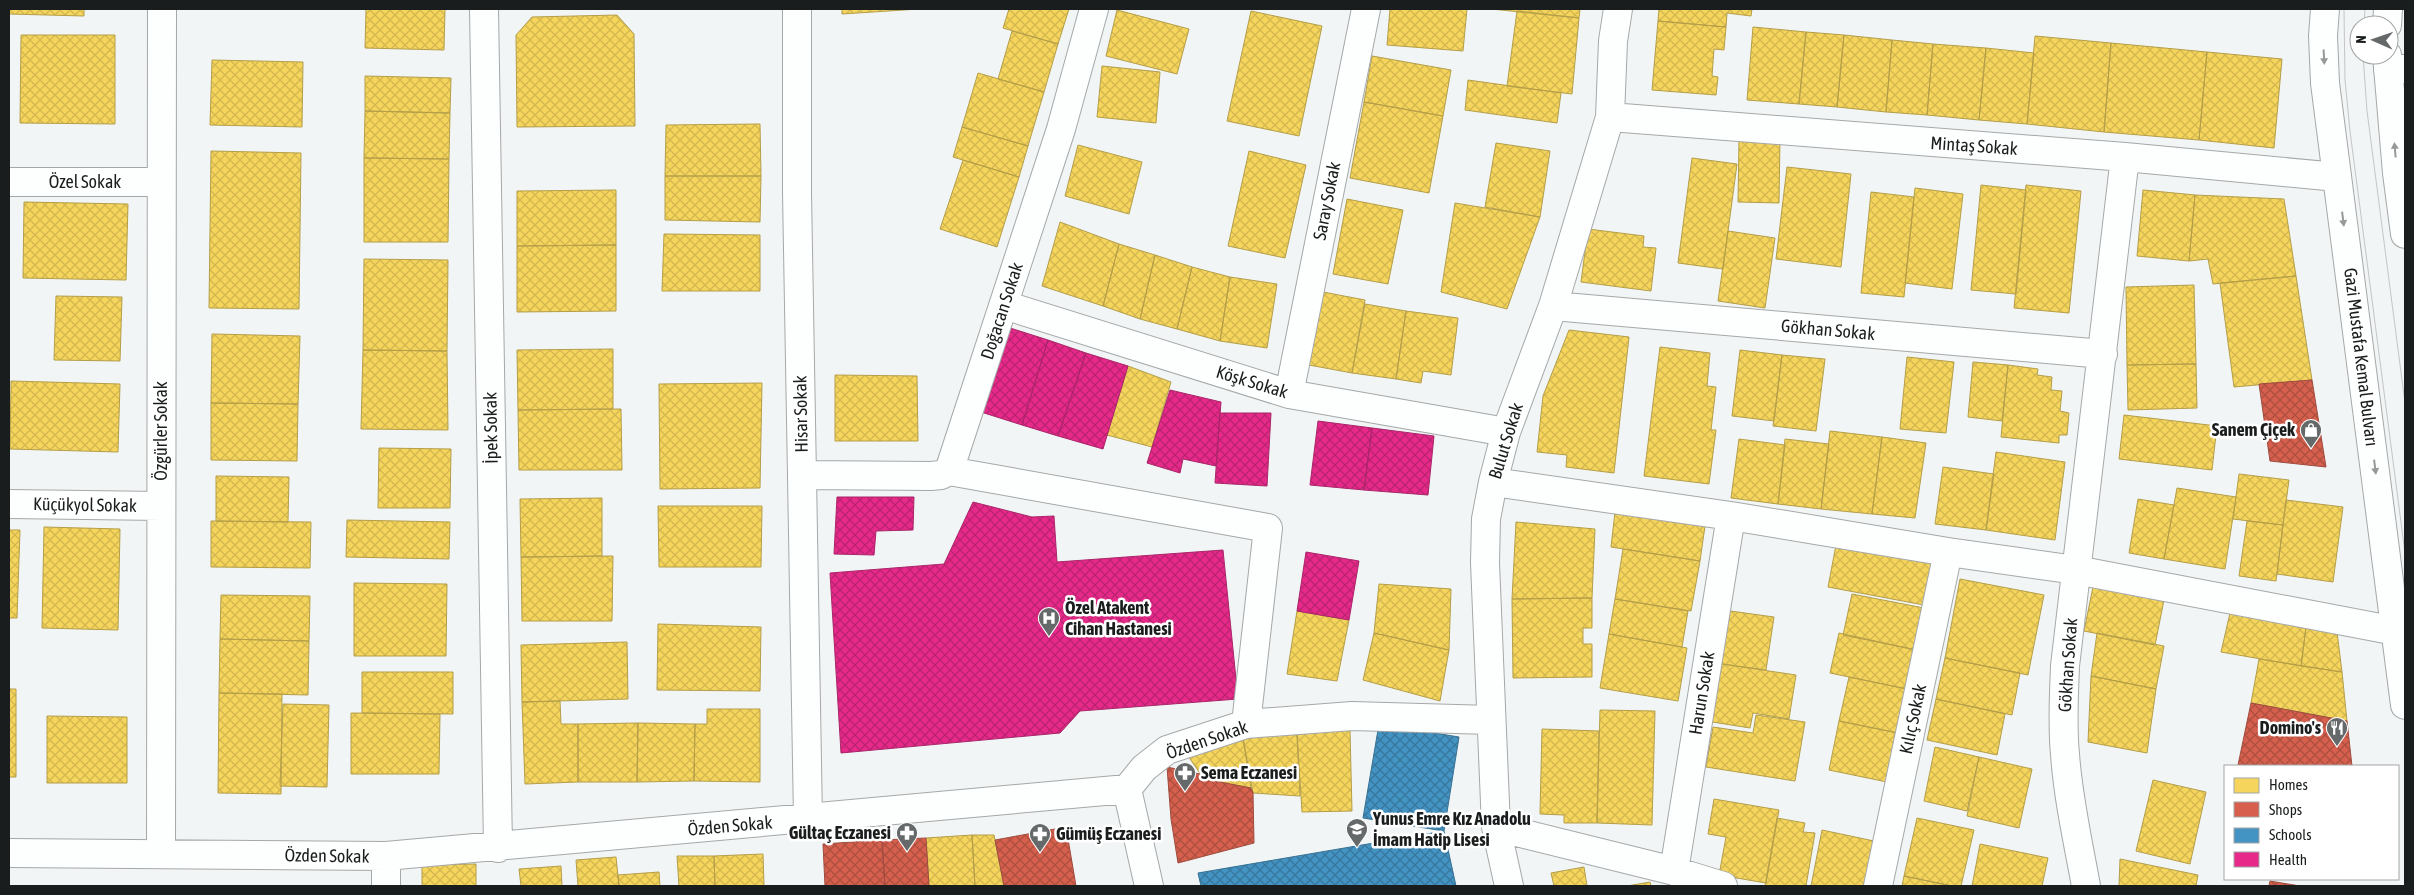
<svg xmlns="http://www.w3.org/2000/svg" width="2414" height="895" viewBox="0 0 2414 895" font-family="'Asap Condensed',sans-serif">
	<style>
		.homes { fill: url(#homes-cross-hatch); stroke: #b49e49 }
		.shops { fill: url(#shops-cross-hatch); stroke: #9e4c3f }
		.schools { fill: url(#schools-cross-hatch); stroke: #377091 }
		.health { fill: url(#health-cross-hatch); stroke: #aa2569 }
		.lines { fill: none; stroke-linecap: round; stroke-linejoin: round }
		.minor-casing { stroke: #a5a8a9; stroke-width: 30 }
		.major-casing { stroke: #a5a8a9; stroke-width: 30 }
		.minor { stroke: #fdfefe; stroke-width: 28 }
		.major { stroke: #fdfefe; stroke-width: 28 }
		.tram { stroke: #c5c5c5; stroke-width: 1 }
		.oneway { fill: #979999 }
		.labels { text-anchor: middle; stroke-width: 5; stroke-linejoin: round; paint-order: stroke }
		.street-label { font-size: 18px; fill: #1a1d1d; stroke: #fff }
		.poi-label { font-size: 18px; font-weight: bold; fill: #1a1d1d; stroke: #fff; text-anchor: start }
	</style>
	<defs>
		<pattern id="homes-cross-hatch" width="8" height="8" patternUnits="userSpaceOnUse" patternTransform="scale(1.25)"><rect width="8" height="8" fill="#f6d55c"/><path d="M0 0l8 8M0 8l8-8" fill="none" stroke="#d2b650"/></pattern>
		<pattern id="shops-cross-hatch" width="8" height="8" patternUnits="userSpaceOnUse" patternTransform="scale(1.25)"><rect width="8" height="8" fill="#d6604d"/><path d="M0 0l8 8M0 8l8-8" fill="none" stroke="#ad4f3f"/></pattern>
		<pattern id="schools-cross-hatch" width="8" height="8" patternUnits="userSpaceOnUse" patternTransform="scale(1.25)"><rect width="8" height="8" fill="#4393c3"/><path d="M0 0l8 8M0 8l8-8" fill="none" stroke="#37779e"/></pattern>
		<pattern id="health-cross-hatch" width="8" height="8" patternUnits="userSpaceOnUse" patternTransform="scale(1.25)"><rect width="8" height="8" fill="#e7298a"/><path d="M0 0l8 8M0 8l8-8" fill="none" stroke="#ba2370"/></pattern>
	</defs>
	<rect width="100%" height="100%" fill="#f1f5f5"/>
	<path class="homes" d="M9 9H84V16L9 14Z
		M366 9H445L444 50 365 48Z
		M842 9H919L842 14Z
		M1009 9H1069L1058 44 1003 28Z
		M1390 9H1467L1463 51 1387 45Z
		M1491 9H1580L1579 18Z
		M1659 9H1752L1751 16 1727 13 1726 27 1658 21Z
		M1117 10 1189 29 1177 74 1106 56Z
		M1251 11 1322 26 1299 136 1227 121Z
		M1517 11 1579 18 1572 94 1507 86Z
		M617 15 634 34 635 126 517 127 516 35 532 17Z
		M1658 21 1726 27 1724 50 1714 49 1712 76 1718 77 1716 95 1652 90Z
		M1753 27 1806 32 1799 104 1747 100Z
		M1012 31 1058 44 1044 92 998 79Z
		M1806 32 1844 35 1837 107 1799 104Z
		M21 35H115V124L20 123Z
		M1844 35 1892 40 1886 112 1837 107Z
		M2035 36 2111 43 2104 132 2027 124Z
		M1892 40 1933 44 1927 115 1886 112Z
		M2111 43 2207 52 2199 140 2104 132Z
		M1933 44 1986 48 1979 120 1927 115Z
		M1986 48 2034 53 2027 124 1979 120Z
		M2207 52 2282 59 2274 148 2199 140Z
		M1372 56 1451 70 1443 116 1364 102Z
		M212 60 303 62 302 127 210 125Z
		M1102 66 1160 72 1156 123 1097 117Z
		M978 73 1044 92 1028 146 962 127Z
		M365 76 451 78 450 113 365 111Z
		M1468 80 1561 93 1557 123 1465 110Z
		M1364 102 1443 116 1429 193 1350 178Z
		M365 111 450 113 449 159 364 158Z
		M760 124 761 176H665L666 125Z
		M962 127 1028 146 1019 177 953 157Z
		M1739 138H1780L1779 203 1738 202Z
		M1496 143 1550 151 1540 217 1485 207Z
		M1078 145 1142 162 1129 214 1065 196Z
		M211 151 301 153 299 309 209 308Z
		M1249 151 1306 165 1285 258 1228 246Z
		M364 158 449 159 448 242H364Z
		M1692 158 1737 164 1723 269 1678 263Z
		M963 160 1019 177 997 247 940 229Z
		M1787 167 1851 174 1841 267 1776 259Z
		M665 176H761L760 222 665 220Z
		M1981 185 2026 190 2016 294 1971 290Z
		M2026 185 2081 191 2069 313 2014 308Z
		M1915 188 1963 194 1952 289 1905 283Z
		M616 190V245L517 246V191Z
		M2143 190 2195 195 2189 261 2137 256Z
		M1871 192 1914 197 1904 297 1861 293Z
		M2195 195 2284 199 2296 276 2213 284 2208 259 2189 261Z
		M1347 199 1403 210 1388 284 1333 274Z
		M24 202 128 204 126 280 23 278Z
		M1455 203 1540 217 1507 309 1441 292Z
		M1060 222 1119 244 1103 306 1042 286Z
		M1588 229 1644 236 1643 247 1656 248 1651 291 1581 282Z
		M1728 231 1775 238 1765 308 1718 301Z
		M664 234 760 235V291H662Z
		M1119 244 1155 255 1140 319 1103 306Z
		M616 245V311L517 312V246Z
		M1155 255 1192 267 1177 329 1140 319Z
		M364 259 448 260 447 351 363 350Z
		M1192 267 1230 277 1220 341 1177 329Z
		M2296 276 2312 380 2234 387 2220 283Z
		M1230 277 1277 284 1267 348 1220 341Z
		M2194 285 2196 364 2127 365 2126 287Z
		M1323 292 1365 300 1352 373 1309 365Z
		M56 296 122 297 120 361 54 360Z
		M1365 304 1406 311 1396 379 1352 373Z
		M1406 311 1458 318 1451 375 1423 371 1421 383 1396 379Z
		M1569 330 1629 337 1614 473 1566 467 1567 455 1537 452 1543 396Z
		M212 334 300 336 298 404 211 403Z
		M1660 347 1710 353 1707 386 1716 387 1711 430H1716L1709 484 1644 476Z
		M613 349V409L518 410 517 350Z
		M363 350 447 351 448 430 361 429Z
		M1740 350 1782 355 1774 421 1732 416Z
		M1782 355 1825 359 1816 431 1773 426Z
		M1907 357 1954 362 1946 433 1900 429Z
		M1973 362 2008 365 2002 421 1968 417Z
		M2196 364 2197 408 2128 410 2127 365Z
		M2008 365 2038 369 2037 375 2052 377 2051 390 2062 391 2060 411 2069 413 2067 435H2059V443L2001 437Z
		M1128 366 1171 382 1152 447 1107 435Z
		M835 375 917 376 918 441H835Z
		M11 381 120 384 118 452 10 449Z
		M762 383 760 488 660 489 659 384Z
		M211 403 298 404 297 461 211 460Z
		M621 409 622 470H519L518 410Z
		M2124 415 2217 426 2212 470 2119 459Z
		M1830 431 1882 437 1872 514 1821 509Z
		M1882 437 1926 443 1915 518 1872 514Z
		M1739 439 1785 445 1778 504 1731 498Z
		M1785 439 1829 444 1821 509 1778 504Z
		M379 448 451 449 450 508H378Z
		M1996 452 2065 462 2055 540 1986 530Z
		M1943 467 1994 474 1986 530 1935 524Z
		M2239 474 2289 480 2283 525 2233 519Z
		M216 476 289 477 288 522 216 521Z
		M2177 488 2236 497 2225 569 2164 559Z
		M602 498V556L521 557 520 499Z
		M2138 499 2174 505 2164 559 2129 553Z
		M2286 500 2343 507 2333 582 2277 574Z
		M658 506H762L761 567H659Z
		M1615 512 1705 526 1700 561 1611 547Z
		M347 520 450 522 449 559 346 557Z
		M211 521 311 522 310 568 211 567Z
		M2247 521 2283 525 2276 581 2239 576Z
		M1516 522 1595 529 1592 598 1512 599Z
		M44 527 120 529 118 630 42 628Z
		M9 530H20L17 618H9Z
		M1836 545 1932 563 1924 605 1828 587Z
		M1623 549 1700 561 1691 611 1615 599Z
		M613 556 612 621H522L521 557Z
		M1960 579 2044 595 2028 675 1945 658Z
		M354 583 447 584 446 656H354Z
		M1379 584 1451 589 1449 650 1374 633Z
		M2093 587 2164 600 2155 645 2084 631Z
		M1852 594 1924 608 1916 650 1843 635Z
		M221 595 310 596 309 641 220 639Z
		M1592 598V628H1583V644H1592V677L1513 678 1512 599Z
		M1615 599 1688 611 1682 647 1609 634Z
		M1723 610 1774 617 1766 670 1715 663Z
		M1297 611 1349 620 1337 681 1287 674Z
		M2230 613 2306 627 2301 666 2221 652Z
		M658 624 761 627 760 691 657 690Z
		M2306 627 2337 632 2342 672 2301 666Z
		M1374 633 1449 650 1440 701 1363 680Z
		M1839 633 1916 650 1907 689 1830 673Z
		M2097 633 2164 646 2156 689 2091 676Z
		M1609 634 1687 648 1678 701 1600 688Z
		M220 639 309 641 308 695 219 693Z
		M627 642 628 699 522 702 521 645Z
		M1945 658 2020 673 2012 715 1936 699Z
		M2259 659 2342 672 2347 721 2251 703Z
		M1715 663 1796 675 1789 719 1753 713 1750 728 1706 721Z
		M362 672H453V714L362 713Z
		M2091 676 2156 689 2147 753 2088 742Z
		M1849 677 1907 689 1898 733 1839 721Z
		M9 689H16V777H9Z
		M219 693 282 694 281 794 218 793Z
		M1936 699 2005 714 1997 755 1927 740Z
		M560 701 561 724H578V782L525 784 522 702Z
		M283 704 329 705 327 787 280 786Z
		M707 709H760V782L694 781 695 724H707Z
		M1600 710 1655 711 1652 825 1597 823Z
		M351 713 440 714 439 774H351Z
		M1756 715 1805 722 1795 781 1706 767 1713 727 1753 733Z
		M47 716 127 717V783H47Z
		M1839 721 1898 733 1887 782 1829 770Z
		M638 723 695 724 694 781 637 782Z
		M638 723 637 782H578V724Z
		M1542 729 1599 731 1597 823H1564V815L1540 814Z
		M1350 730 1352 811 1302 812 1297 734Z
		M1297 734 1300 796 1253 793 1243 738Z
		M1243 738 1251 788 1204 779 1188 756Z
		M1935 747 1979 757 1967 811 1924 801Z
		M1979 757 2032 769 2019 828 1967 816Z
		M2153 780 2206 792 2190 864 2136 851Z
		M1714 799 1779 810 1766 883 1719 875 1726 837 1708 834Z
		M1777 818 1805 823 1803 832 1815 833 1806 886H1765Z
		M1917 818 1974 830 1961 886H1952L1904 876Z
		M1822 830 1874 841 1864 886H1811Z
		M972 835 975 886H929L926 838Z
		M972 835H994L1004 886H975Z
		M1980 844 2048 858 2042 886H1972Z
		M763 854 764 886H715L714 856Z
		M677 856H714L715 886H679Z
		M616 857 619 886H578L576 860Z
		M2120 859 2198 875 2196 886H2119Z
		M476 864V886H422V865Z
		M561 866 562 886H521L519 869Z
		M1584 867 1587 886H1554L1551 873Z
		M659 872 660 886H619L618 875Z
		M1904 876 1952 886H1902Z
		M1650 882 1651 886H1627Z"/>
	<path class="shops" d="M2312 380 2326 467 2270 461 2259 384Z
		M2251 703 2347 721 2352 766 2238 765Z
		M1167 767 1200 774 1204 779 1251 788 1253 793 1254 843 1178 863 1171 819Z
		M1066 827 1076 886H1004L995 840Z
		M926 838 929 886H885L882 840Z
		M882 840 885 886H825L823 844Z
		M2270 881 2300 886H2269Z"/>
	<path class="schools" d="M1379 724 1459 737 1444 831 1363 818Z
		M1444 831 1456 886H1201L1198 873Z"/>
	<path class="health" d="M1007 327 1048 340 1022 425 981 412Z
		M1048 340 1086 353 1058 436 1022 425Z
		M1086 353 1128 366 1103 449 1058 436Z
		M1170 390 1221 402 1216 466 1183 459 1180 473 1147 463Z
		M1220 413H1271L1267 486 1215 483Z
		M1318 421 1372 428 1364 490 1310 485Z
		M1372 428 1434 436 1428 495 1364 490Z
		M837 497H914L913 530 876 531 874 555 834 554Z
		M973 502 1032 517 1054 516 1057 562 1223 550 1238 699 1080 711 1060 733 841 753 830 573 944 564Z
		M1306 552 1359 561 1349 620 1297 611Z"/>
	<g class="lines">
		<g class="minor-casing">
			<path id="minor" d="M484 9 498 848
				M797 9V192L808 819
				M2388 69H2405
				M1610 117 2125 157 2337 177
				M9 182H161
				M1004 305 1289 394 1506 432
				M1553 306 2103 354
				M1289 394 1366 9
				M949 471 1268 528 1246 724
				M803 475 931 476 941 475 949 471 1061 129 1094 9
				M1493 482 1731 516 1948 552 2076 570 2396 631
				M9 504 161 506
				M1127 789 1149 886
				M1496 827 1674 871 1723 886
				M9 853 386 856 1127 789 1144 768 1167 750 1246 724 1352 716 1491 720
				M161 854 162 9
				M1674 871 1731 516
				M386 886V856
				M1509 886 1496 827 1485 563 1486 519 1493 482 1506 432 1553 306 1610 117 1613 41 1618 9
				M1878 886 1948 552
				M2086 886C2078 842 2068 798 2065 754 2062 725 2064 695 2065 666L2125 157"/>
		</g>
		<g class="major-casing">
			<path id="major" d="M2325 9 2323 36 2325 83 2405 705
				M2387 25 2388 9
				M2387 55 2397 173 2405 234"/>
		</g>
		<use href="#minor" class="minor"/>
		<use href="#major" class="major"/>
		<path class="tram" d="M2344 9 2345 80 2350 131 2405 553
			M2364 25 2365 9
			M2363 55 2367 111 2405 403"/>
	</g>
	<defs><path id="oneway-solid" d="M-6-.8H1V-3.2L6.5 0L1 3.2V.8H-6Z" transform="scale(1.25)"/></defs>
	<g class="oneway">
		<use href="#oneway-solid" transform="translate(2324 57) rotate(87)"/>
		<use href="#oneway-solid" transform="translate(2395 150) rotate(-95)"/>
		<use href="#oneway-solid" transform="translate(2343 219) rotate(83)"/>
		<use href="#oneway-solid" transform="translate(2375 467) rotate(83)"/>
	</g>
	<defs>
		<g id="shop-pin" transform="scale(1.125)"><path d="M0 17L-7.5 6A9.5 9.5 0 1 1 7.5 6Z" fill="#656969" stroke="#fff"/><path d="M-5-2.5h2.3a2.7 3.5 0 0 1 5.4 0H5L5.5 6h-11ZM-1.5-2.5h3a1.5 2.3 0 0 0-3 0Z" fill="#fff"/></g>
		<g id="hospital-pin" transform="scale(1.125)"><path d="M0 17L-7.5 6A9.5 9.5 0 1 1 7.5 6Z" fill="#656969" stroke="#fff"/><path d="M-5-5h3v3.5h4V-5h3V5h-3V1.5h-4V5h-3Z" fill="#fff"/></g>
		<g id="restaurant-pin" transform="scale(1.125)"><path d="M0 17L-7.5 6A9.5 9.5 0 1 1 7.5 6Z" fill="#656969" stroke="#fff"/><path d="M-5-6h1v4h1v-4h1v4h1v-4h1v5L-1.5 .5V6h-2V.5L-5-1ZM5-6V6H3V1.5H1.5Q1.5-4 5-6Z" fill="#fff"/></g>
		<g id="pharmacy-pin" transform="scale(1.125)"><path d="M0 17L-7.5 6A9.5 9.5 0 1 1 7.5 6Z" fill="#656969" stroke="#fff"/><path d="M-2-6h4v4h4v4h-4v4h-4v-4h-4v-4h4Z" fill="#fff"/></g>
		<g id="school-pin" transform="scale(1.125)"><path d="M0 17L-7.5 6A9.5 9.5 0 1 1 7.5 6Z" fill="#656969" stroke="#fff"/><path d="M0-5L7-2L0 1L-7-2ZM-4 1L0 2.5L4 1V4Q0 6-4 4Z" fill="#fff"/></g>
	</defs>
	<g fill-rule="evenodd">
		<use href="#shop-pin" x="2311" y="430"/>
		<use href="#hospital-pin" x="1049" y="618"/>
		<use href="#restaurant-pin" x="2337" y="728"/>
		<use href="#pharmacy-pin" x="1185" y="773"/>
		<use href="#school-pin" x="1357" y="829"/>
		<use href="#pharmacy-pin" x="907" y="833"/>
		<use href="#pharmacy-pin" x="1040" y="834"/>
	</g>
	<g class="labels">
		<g class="street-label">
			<text transform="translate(1974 146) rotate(4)" y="6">Mintaş Sokak</text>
			<text x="85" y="188">Özel Sokak</text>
			<text transform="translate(1327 201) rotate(-79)" y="6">Saray Sokak</text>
			<text transform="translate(1002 311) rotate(-72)" y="6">Doğacan Sokak</text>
			<text transform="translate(1828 330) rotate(5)" y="6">Gökhan Sokak</text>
			<text transform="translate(2361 357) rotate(83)" y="6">Gazi Mustafa Kemal Bulvarı</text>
			<text transform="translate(1252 382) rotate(17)" y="6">Köşk Sokak</text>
			<text transform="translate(801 414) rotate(-91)" y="6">Hisar Sokak</text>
			<text transform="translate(491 428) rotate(-91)" y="6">İpek Sokak</text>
			<text transform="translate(161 431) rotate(-90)" y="6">Özgürler Sokak</text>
			<text transform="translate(1506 441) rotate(-73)" y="6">Bulut Sokak</text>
			<text transform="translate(85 505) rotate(1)" y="6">Küçükyol Sokak</text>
			<text transform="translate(2068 665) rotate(-86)" y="6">Gökhan Sokak</text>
			<text transform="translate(1702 693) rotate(-81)" y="6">Harun Sokak</text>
			<text transform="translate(1913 719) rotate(-78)" y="6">Kılıç Sokak</text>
			<text transform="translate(1207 740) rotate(-19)" y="6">Özden Sokak</text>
			<text transform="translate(730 826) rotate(-5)" y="6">Özden Sokak</text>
			<text transform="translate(327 856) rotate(1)" y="6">Özden Sokak</text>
		</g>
		<g class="poi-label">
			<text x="2295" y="436" text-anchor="end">Sanem Çiçek</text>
			<text x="1065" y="614">Özel Atakent<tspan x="1065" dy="21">Cihan Hastanesi</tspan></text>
			<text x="2321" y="734" text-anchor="end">Domino's</text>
			<text x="1201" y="779">Sema Eczanesi</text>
			<text x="1373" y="825">Yunus Emre Kız Anadolu<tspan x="1373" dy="21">İmam Hatip Lisesi</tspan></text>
			<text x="891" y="839" text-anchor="end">Gültaç Eczanesi</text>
			<text x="1056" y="840">Gümüş Eczanesi</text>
		</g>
	</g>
	<rect width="2414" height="895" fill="none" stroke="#1a1d1d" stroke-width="20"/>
	<rect x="2224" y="765" width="175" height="115" fill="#ffffff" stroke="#a3a5a5"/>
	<rect x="2234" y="778" width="25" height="15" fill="#f6d55c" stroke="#a3a5a5"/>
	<text x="2269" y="790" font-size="15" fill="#1a1d1d">Homes</text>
	<rect x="2234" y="802" width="25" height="15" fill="#d6604d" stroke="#a3a5a5"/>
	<text x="2269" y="815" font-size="15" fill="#1a1d1d">Shops</text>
	<rect x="2234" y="828" width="25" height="15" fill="#4393c3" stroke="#a3a5a5"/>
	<text x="2269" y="840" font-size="15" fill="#1a1d1d">Schools</text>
	<rect x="2234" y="852" width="25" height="15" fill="#e7298a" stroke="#a3a5a5"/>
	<text x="2269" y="865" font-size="15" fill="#1a1d1d">Health</text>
	<g transform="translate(2374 40) rotate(272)"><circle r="24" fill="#ffffff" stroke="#a3a5a5"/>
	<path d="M0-4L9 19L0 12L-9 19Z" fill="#656969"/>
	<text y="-8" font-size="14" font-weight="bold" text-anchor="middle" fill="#1a1d1d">N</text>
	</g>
</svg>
